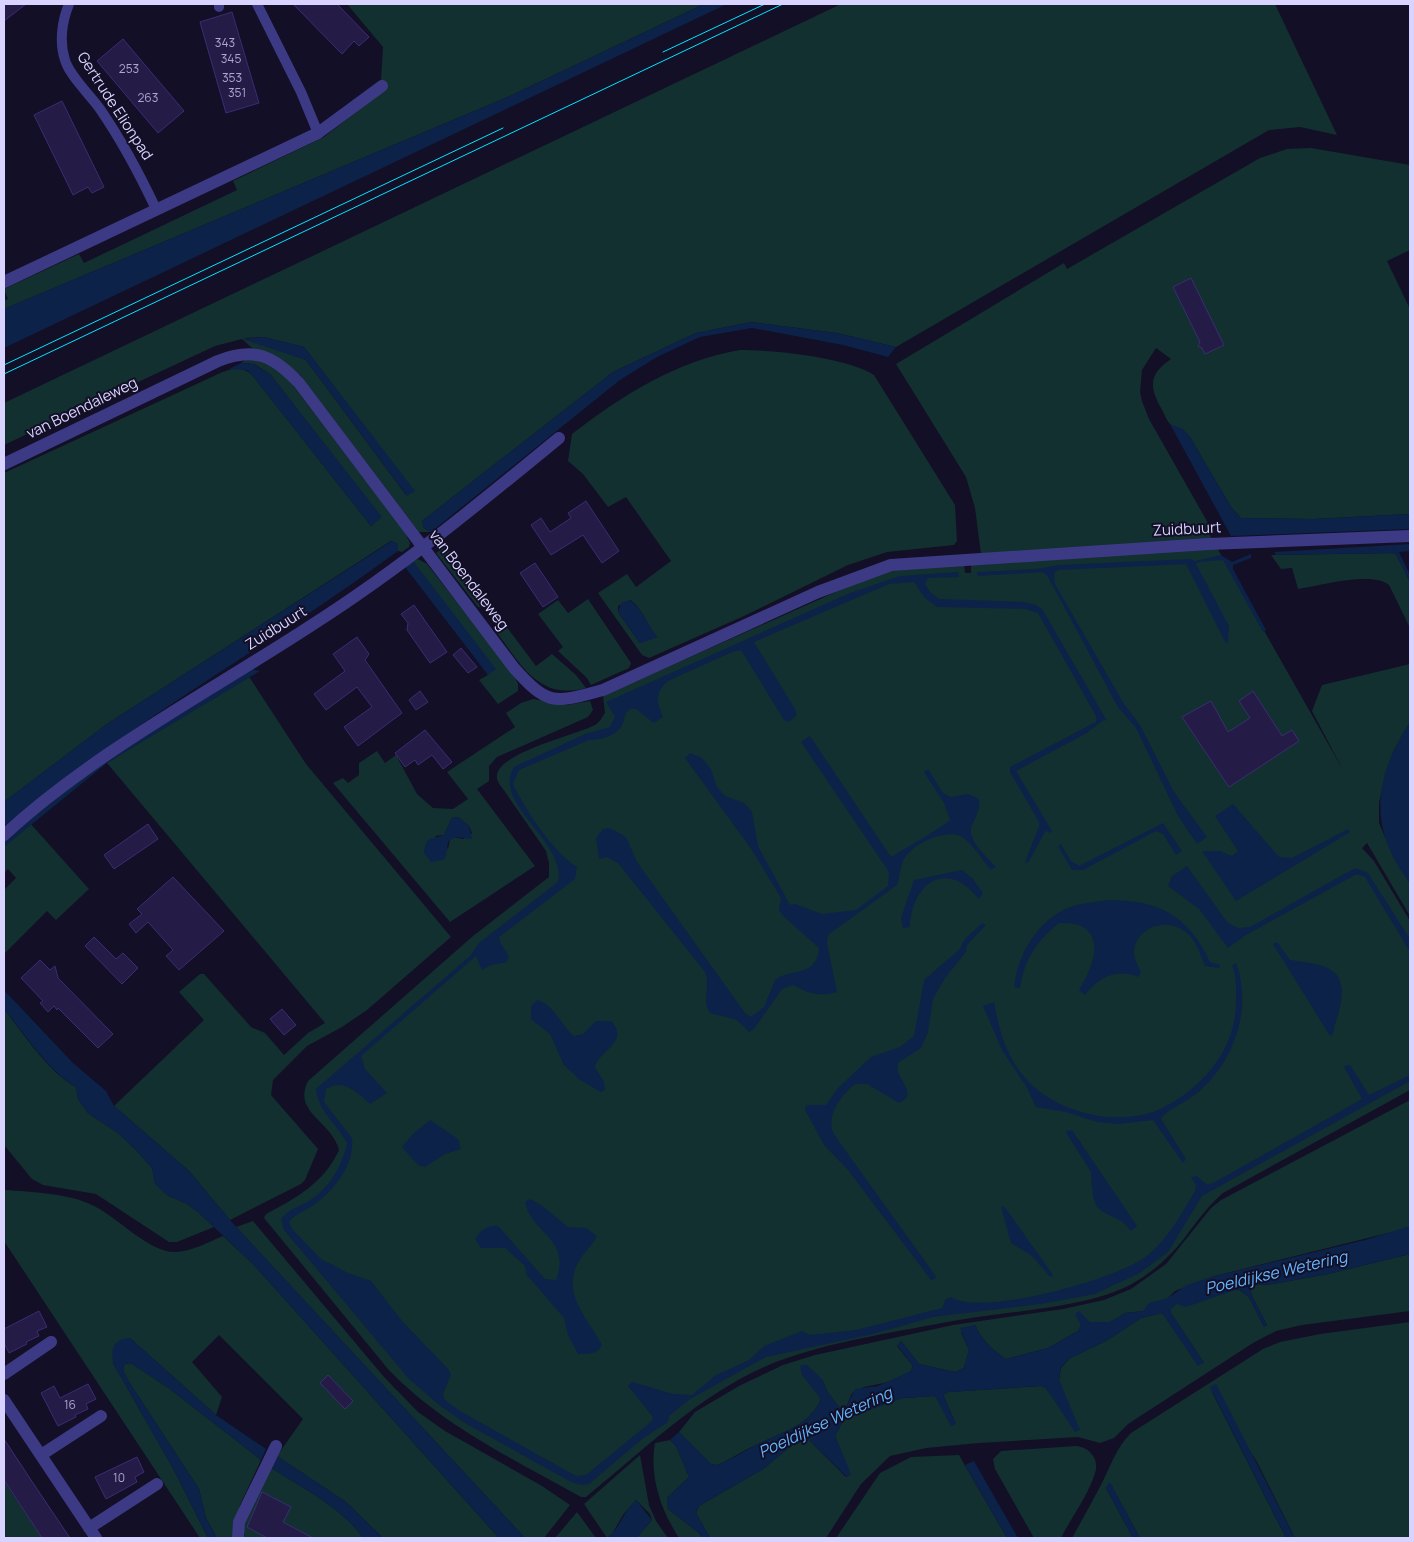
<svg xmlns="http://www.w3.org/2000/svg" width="1414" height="1542" viewBox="0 0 1414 1542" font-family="Manrope,sans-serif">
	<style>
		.green { fill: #12302f; fill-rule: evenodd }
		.water { fill: #0c2248 }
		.building { fill: #241b47; stroke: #3b2d73 }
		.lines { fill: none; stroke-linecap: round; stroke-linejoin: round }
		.pedestrian { stroke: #3d3a85; stroke-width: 10 }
		.minor { stroke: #3d3a85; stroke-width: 12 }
		.tram { stroke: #00e5ff; stroke-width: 1 }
		.labels { text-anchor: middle; stroke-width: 4; stroke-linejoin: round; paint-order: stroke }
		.number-label { font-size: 12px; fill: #aca6d1 }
		.street-label { font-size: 15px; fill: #d9d4ff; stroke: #130f26 }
		.water-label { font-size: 16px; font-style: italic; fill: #62b6ff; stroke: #130f26 }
	</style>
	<rect width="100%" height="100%" fill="#130f26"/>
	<path class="green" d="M347 4H704L510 96 4 309V301L8 299 4 289 79 254 84 263 237 190 233 181 324 137 386 89 381 80 383 47Z
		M841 4H1275L1337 135 1300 127 1269 130 896 347 837 333 751 322 696 333 613 372 422 521 424 528 431 532H419L300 375 253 349 242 339 215 346 4 445V403ZM264 337 304 347 414 491 406 495 306 360 245 338Z
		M1311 148 1410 165V250L1387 261 1410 309V514L1314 519 1241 518 1231 507 1190 437C1184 430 1178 429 1171 425 1167 422 1164 413 1161 408 1149 386 1149 374 1171 359L1156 348 1142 370 1140 392 1142 401 1149 419 1212 530H1207L1343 770 1312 711 1322 685 1410 664V722L1394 750 1385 775 1379 803V823L1390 848 1410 883V916L1367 843 1362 848 1374 861 1410 921V1090L1223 1193C1208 1206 1198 1220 1186 1236 1171 1256 1152 1273 1130 1285 1084 1309 1004 1311 953 1321 901 1331 840 1340 790 1357 711 1383 649 1446 586 1497H581C514 1459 442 1426 388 1369L264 1218 266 1214C296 1198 324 1183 339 1150 332 1121 292 1113 308 1081L473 936 549 877V863L546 851 503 789C500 785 496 781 497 775 500 752 576 735 595 725 600 722 602 717 605 713L603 696 847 587 886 572 913 567 964 565 965 573H971V563L982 562 975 508 966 477 896 364 1064 263 1067 269 1260 158 1287 149Z
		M740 350C775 350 845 357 874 375L955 505 957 541 954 545 887 552 848 565 744 616 649 658 642 655 598 593 627 574 636 587 671 561 626 497 608 507 583 474 568 461 572 434C621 396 678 360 740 350ZM630 600C642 607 647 626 657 637L640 643 618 612V606Z
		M249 358 273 366 289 380 405 533 410 543 409 547 402 552 398 551V544L391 541 107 724 4 802V473L214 376C227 370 240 364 252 375L371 526 381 517 270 374 254 364 241 363Z
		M446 546 490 606 488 609 478 607 436 553Z
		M1391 553 1396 554 1410 582V628L1389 585C1371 571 1320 586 1298 589L1292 568 1281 569 1271 555Z
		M418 559 427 564 514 676 518 684V691L498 704 479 680 488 675 413 561Z
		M588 599 631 663 629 668 591 685 587 678 558 651 563 647 538 614 558 600 568 613Z
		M497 620 503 622 536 666 552 654 576 675 586 688C537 701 520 662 494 629Z
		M246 672 306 764 451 937 367 1010 342 1027 307 1046 273 1080 271 1095 318 1149 305 1180 301 1184 230 1220 189 1171 114 1106 204 1020 179 992 200 974H204L251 1027 265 1033 284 1055 308 1033 325 1023 107 763Z
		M533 699 567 705 590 701 593 710 588 717 497 757 489 766V781L477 789 535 866 450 922 333 783 343 778 348 783 359 775V763L377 751 385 763 396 755 417 794 433 808 453 809 468 799 447 772 515 727 506 713 521 703ZM458 817 469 826 472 833 463 839 454 837 450 839 448 849 435 836 444 835 452 818Z
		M29 822 89 889 56 920 47 911 4 954V890L16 878 8 869 4 873V844Z
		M4 1009C23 1033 49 1073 76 1087L78 1099 88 1113 118 1133 136 1150 152 1168 155 1183 167 1195 187 1204 198 1212 214 1227 177 1242H169L96 1194 43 1185 32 1179 4 1145Z
		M1410 1100V1226L1404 1229 1211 1277 1175 1291 1168 1298 1143 1311 1125 1313 1110 1322 1081 1325 1078 1331 1048 1348 1006 1359C992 1350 982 1340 975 1325L961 1332 969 1350 964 1368 955 1372 919 1364 901 1341 897 1346 913 1366 911 1371 889 1382 864 1387 852 1393 847 1405 840 1409 827 1391 822 1379 816 1391 821 1399C810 1426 780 1433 756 1445 743 1451 730 1459 718 1465L711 1464 679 1432 695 1412 739 1386 783 1365 815 1355 953 1325 1063 1309 1104 1300 1131 1289 1166 1264 1211 1208 1221 1200Z
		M4 1190C31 1192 70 1193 94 1206 119 1218 149 1253 176 1252 193 1251 208 1242 223 1236L253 1264 499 1538H383L346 1502 277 1456 303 1419 219 1335 192 1362 222 1397 216 1415 130 1338 113 1363 174 1470 208 1538H200L4 1241Z
		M253 1221 384 1377 418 1412 445 1431 542 1486 570 1505 544 1538H525L236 1227Z
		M1410 1254V1311L1302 1325 1276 1331 1253 1343 1128 1424 1114 1438 1100 1443 1078 1437 979 1443 926 1448 890 1456 861 1484 826 1538H710L696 1513 699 1506 763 1469 796 1442 808 1439 846 1477 850 1474 835 1436 846 1415 851 1412 903 1398 935 1396 956 1424 943 1395 948 1392 1041 1386 1045 1387 1058 1405 1066 1399 1059 1380 1061 1368 1070 1358 1106 1341 1141 1318 1162 1313 1204 1363 1171 1313 1170 1310 1176 1304 1238 1289 1249 1297 1264 1327 1267 1325 1252 1296 1250 1287 1257 1284 1267 1285 1328 1274Z
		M1410 1322V1538H1295L1257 1462 1210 1388 1286 1538H1140L1110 1483 1106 1488 1133 1538H1072C1082 1520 1092 1502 1102 1483 1111 1465 1116 1448 1131 1433L1263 1349 1280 1342 1320 1334Z
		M131 1363 170 1389 261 1460 240 1505 233 1536 230 1538H217L206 1518 199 1489 129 1382 123 1370 125 1364Z
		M670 1440 676 1446 689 1477 667 1498 668 1509 698 1532 703 1538H679C661 1510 649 1477 655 1443Z
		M1076 1446C1089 1447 1100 1459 1095 1473 1089 1494 1071 1518 1061 1538H1034L995 1469 993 1459 1001 1451Z
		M640 1455 649 1505 656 1521 668 1538H636L652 1520 650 1514 636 1500 623 1515 612 1534 607 1538 584 1504Z
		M959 1455 1007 1538H836L880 1473 911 1457Z
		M270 1467C300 1487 342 1507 363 1538H244L245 1535 240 1526Z
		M4 1481 42 1538H4Z
		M577 1512 596 1538H555Z"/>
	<path class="water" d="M704 4H727L4 348V309L510 96Z
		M751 322 837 333 896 347 888 357 843 345 752 328 700 337 657 357 620 380 431 532 424 528 422 521 613 372 696 333Z
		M264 337 304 347 415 491 407 496 306 360 242 339Z
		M241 363 253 364 270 374 382 517 371 526 252 375 247 370 229 369Z
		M1170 424 1183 429 1190 437 1231 507 1241 518 1314 519 1410 514V529L1231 536Z
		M392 541 398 544V551C269 646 128 724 4 826V802L107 724Z
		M1410 544V551L1399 552 1410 575V582L1396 554 1391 553 1276 555 1274 552Z
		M1251 554V558L1233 565V569L1266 630 1263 632 1223 560 1198 562 1196 564 1229 626 1228 643 1225 642 1186 564 1058 570 1054 573 1055 584 1124 704 1140 725 1174 792 1207 837 1197 844 1178 816 1136 728 1118 707 1047 575 1042 572 978 576 977 572 1035 569 1059 565 1190 559 1195 561 1221 555 1232 562Z
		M413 561 496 669 488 675 405 567Z
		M958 572 959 577 928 578 925 584 930 592 939 599 1025 602 1036 605 1042 609 1107 721 1104 720 1085 734 1016 771 1052 831 1049 833 1046 830 1028 863 1025 862 1039 827V822L1010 772V767L1096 722V716L1038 613 1025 609 937 607 924 597 914 582 889 584 754 642 795 709 797 715 789 722 784 720 741 650 732 652 668 681C655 692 656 702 663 717L654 723 636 709H630C625 713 625 717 623 723 618 736 601 740 589 740L519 770 513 784C526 811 552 851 577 867L575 879 499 937 501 944 509 956 507 962 491 965 482 970 476 956 361 1056 365 1069 387 1093 370 1104C356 1092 344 1078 326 1089L324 1102 352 1138C355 1166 332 1194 309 1208 301 1213 295 1214 289 1222L293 1230 321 1259 348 1273 371 1281 402 1321 449 1370 451 1375 443 1394 445 1400 460 1411 576 1476 586 1475 652 1421 653 1417 628 1386 632 1382 673 1394 692 1395 716 1375 749 1360 764 1346 802 1331 809 1335 856 1330 942 1308 946 1299 951 1297C980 1317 1120 1279 1148 1255 1168 1239 1182 1213 1195 1191L1196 1185 1191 1177 1197 1176 1207 1185 1215 1182 1362 1099 1344 1067 1347 1065H1350L1369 1095 1410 1075V1081L1202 1196 1168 1252 1140 1273 1114 1285 1095 1294 1041 1304 933 1317 873 1334 766 1357 690 1399 669 1416 668 1422 642 1439 589 1484 581 1485 571 1482 465 1423 439 1405 409 1379 284 1230 281 1219C289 1209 296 1208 307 1202 329 1190 342 1166 347 1143 337 1124 318 1111 316 1089L470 956 479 943 558 882C567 841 491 804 514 767L585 734 610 727 615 717 606 702 850 593 900 576Z
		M629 600C642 607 647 626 658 637L640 643 618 612 621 603Z
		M252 669 260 671 107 763 4 847V841L96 767Z
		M1410 722V883C1367 828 1374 777 1410 722Z
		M810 736 891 857C901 851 946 825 950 820L944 803 924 772 928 769 943 793 950 797 968 794 979 799C981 812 974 817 971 829 969 842 988 858 996 867L991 870C984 862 970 840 960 836 945 829 912 844 904 859 900 867 900 877 897 885L828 935 827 943 837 992C821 997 808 994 794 985L782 989 754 1029 749 1032 737 1020 710 1013C701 1001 711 985 705 972L618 863 607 857 599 859 596 838 603 829 610 828 626 837 637 862 745 1013 751 1017 764 1007 775 980C793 967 816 978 819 948L782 915 779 910 781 898 752 850 685 758 690 753 702 758 711 769 717 787 725 796 744 803 752 812 758 846 790 905 795 904 822 914 856 910 888 886 889 872 801 742Z
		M1233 804 1279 857 1292 858 1348 829 1350 832 1236 901 1202 851H1220L1232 856 1238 851 1215 816Z
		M458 817 469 826 472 839 454 837 448 842 446 856 443 860 431 862 424 853C426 835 431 840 444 835L452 818Z
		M1163 823 1182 851 1176 855 1163 834 1156 831 1083 870H1072L1058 846 1061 844 1071 861 1079 866Z
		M1187 866 1227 922 1238 928 1250 927 1346 873 1356 868 1368 873 1410 939V952L1365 877 1357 874 1246 935 1228 948 1199 909 1168 886 1172 876Z
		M962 870 972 878 983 893 979 899C973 892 966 885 958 881 927 868 910 902 910 927L903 928 901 918 914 880Z
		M1109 900C1159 900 1188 915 1210 962L1220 965 1219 968 1205 966C1200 954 1196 940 1186 932 1168 918 1138 925 1134 950 1133 958 1138 965 1141 972L1138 977C1116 968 1098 978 1085 995L1079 990C1090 972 1107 937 1079 925 1074 923 1065 924 1059 923 1036 942 1025 958 1020 988L1014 987C1018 956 1034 926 1063 910 1076 903 1095 902 1109 900Z
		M982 923 986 925 967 945 966 952 945 978 933 999 928 1032 921 1048 898 1063C893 1078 921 1094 899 1103L867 1084H855C843 1094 828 1112 832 1129 833 1134 838 1139 840 1143L935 1275 936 1278 931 1280 848 1170 824 1145 805 1110 806 1105H826L838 1088 871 1057 900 1047 914 1036 924 980 960 949 964 940Z
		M1277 942 1290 960C1323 965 1349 965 1340 1007 1338 1017 1334 1025 1333 1034L1330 1036 1273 944Z
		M1236 963C1254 1010 1232 1068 1192 1097 1185 1102 1164 1112 1161 1119L1186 1159 1183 1163 1153 1120 1118 1124 1097 1122 1066 1112 1036 1107 1027 1088 1002 1050 983 1006 994 1002C999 1031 1007 1059 1028 1081 1058 1113 1117 1127 1158 1110 1178 1101 1192 1090 1207 1074 1225 1054 1237 1027 1236 999 1236 989 1237 975 1232 966Z
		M4 990 73 1063 106 1091 114 1106 189 1171 230 1220 525 1538H499L253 1264 198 1212 187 1204 167 1195 159 1188 155 1183 152 1168 136 1150 118 1133 88 1113 78 1099 76 1087C49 1072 24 1033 4 1009Z
		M537 1000C553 1003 562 1027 574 1036L583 1034 596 1021H611C631 1042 598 1051 595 1067L604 1082 605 1090 601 1092 580 1080 564 1065 550 1034 531 1019V1006Z
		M430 1120 458 1139 461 1149 445 1154 425 1167 418 1165 402 1147 413 1134Z
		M1072 1130 1137 1226 1131 1231 1123 1222 1103 1212 1097 1207 1093 1197 1091 1172 1067 1134 1066 1131Z
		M530 1199 541 1205 568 1227 586 1228 597 1236C593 1245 586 1250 581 1258 559 1291 586 1316 602 1345 597 1355 588 1354 578 1354L568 1335 564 1318 526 1274 525 1266 505 1248H481L475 1239C481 1230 487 1225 498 1226L545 1279 556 1280C572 1238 531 1234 525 1202Z
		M1004 1206 1053 1275 1050 1277 1032 1256 1011 1243 1001 1207Z
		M1410 1226V1254L1328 1274 1267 1285 1257 1284 1250 1287 1252 1296 1267 1325 1264 1327 1249 1297 1238 1289 1186 1307 1176 1304 1170 1310 1171 1313 1204 1363 1198 1366 1162 1313 1141 1318 1106 1341 1070 1358 1061 1367 1059 1380 1080 1430 1075 1432 1046 1388 1041 1386 948 1392 943 1395 956 1424 951 1426 935 1396 903 1398 859 1414 851 1412 846 1415 835 1436 851 1474 847 1477 808 1439 796 1442 763 1469 699 1506 696 1513 710 1538H703L698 1532 668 1509 667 1498 689 1477 676 1446 670 1440 679 1432 711 1464 718 1465C731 1459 743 1452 756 1445 780 1433 810 1426 821 1399L802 1375 800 1366 806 1364 822 1379 827 1391 841 1409 847 1405 855 1389 878 1386 911 1371 913 1366 897 1345 901 1341 919 1364 955 1372 964 1368 969 1350 960 1328 975 1325C982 1340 992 1350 1006 1359L1048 1348 1078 1331 1081 1325 1075 1314 1079 1311 1090 1322H1110L1125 1313 1143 1311 1149 1303 1168 1298 1187 1285 1211 1277 1365 1240Z
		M130 1338 216 1415 266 1449 261 1460 170 1389 131 1363 125 1364 123 1370 129 1382 199 1489 206 1518 217 1538H208L174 1470 113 1363C111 1349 113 1339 130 1338Z
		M1216 1384 1295 1538H1286L1210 1387Z
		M277 1456 346 1502 383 1538H363C342 1507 300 1487 270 1467Z
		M974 1461 1018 1538H1007L965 1465Z
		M1110 1482 1140 1538H1133L1106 1488Z
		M636 1500 652 1520 636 1538H608C620 1527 624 1511 636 1500Z"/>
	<path class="building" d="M4 4H26L4 21Z
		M293 4H337L369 37 359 46 354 41 342 54Z
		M232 12 259 103 226 113 200 22Z
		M123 39 184 111 158 133 97 61Z
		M62 101 104 187 92 193 88 187 73 195 34 115Z
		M1191 278 1224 345 1205 354 1202 348 1198 346 1200 342 1173 287Z
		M586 501 619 551 602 563 583 535 551 555 531 525 541 518 550 532 571 518 568 513Z
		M535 563 558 597 543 607 520 573Z
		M414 605 447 652 430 663 407 630 408 623 401 614Z
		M357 637 369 654 365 660 402 713 358 746 344 727 372 707 357 687 326 710 314 694 345 671 333 654Z
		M461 648 477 667 468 673 453 655Z
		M420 691 428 702 416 710 409 700Z
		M1253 691 1282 736 1292 730 1299 741 1229 787 1182 717 1211 701 1228 732 1250 718 1239 701Z
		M425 730 452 762 443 769 432 755 418 765 415 760 405 767 395 753Z
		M148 824 158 839 114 869 104 855Z
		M173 877 224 931 179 970 166 956 173 950 148 922 136 933 129 924 142 914 137 909Z
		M94 937 116 959 123 953 138 968 122 984 85 946Z
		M40 960 50 970 55 966 58 978 113 1034 98 1048 58 1008 57 1010 54 1006 48 1012 40 1003 43 1001 21 978Z
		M282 1009 296 1025 284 1035 270 1019Z
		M39 1311 47 1327 37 1331 39 1336 26 1342 27 1344 9 1353 4 1343V1329Z
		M328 1375 353 1401 345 1409 320 1383Z
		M88 1384 96 1399 86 1404 88 1409 75 1415 76 1417 58 1426 41 1393 54 1386 60 1398Z
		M4 1439 33 1483 70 1538H42L4 1480Z
		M137 1457 144 1472 135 1477 137 1482 106 1499 95 1477Z
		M262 1492 291 1507 283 1522 313 1538H267L247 1527Z"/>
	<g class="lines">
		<path class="pedestrian" d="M69 4C62 21 59 42 65 60 69 75 90 95 100 109 122 141 140 175 156 209
			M219 4V7
			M257 4 301 92 318 133"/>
		<path class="minor" d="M4 282 318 133 382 86
			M4 464 218 361C254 347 273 355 299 383L514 668C549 707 554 703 603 690L818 592 891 565 1208 544 1410 536
			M4 835C97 750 210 692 315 623 401 568 480 503 559 438
			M4 1374 51 1342
			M4 1400 96 1538
			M41 1455 101 1416
			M89 1528 157 1484
			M238 1538 239 1522 276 1446"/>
		<path class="tram" d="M663 52 765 4
			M4 365 503 128
			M4 374 783 4"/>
	</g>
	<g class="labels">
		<g class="number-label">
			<text x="225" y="47">343</text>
			<text x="231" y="63">345</text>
			<text x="129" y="73">253</text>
			<text x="232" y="82">353</text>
			<text x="237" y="97">351</text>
			<text x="148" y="102">263</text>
			<text x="70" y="1409">16</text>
			<text x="119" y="1482">10</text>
		</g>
		<g class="street-label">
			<text transform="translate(115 106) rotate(57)" y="5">Gertrude Elionpad</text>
			<text transform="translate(82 408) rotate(-26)" y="5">van Boendaleweg</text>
			<text transform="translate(1187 529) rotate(-3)" y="5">Zuidbuurt</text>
			<text transform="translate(469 580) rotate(53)" y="5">van Boendaleweg</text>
			<text transform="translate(276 628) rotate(-32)" y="5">Zuidbuurt</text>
		</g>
		<g class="water-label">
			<text transform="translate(1276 1272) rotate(-13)" y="6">Poeldijkse Wetering</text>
			<text transform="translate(825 1422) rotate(-25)" y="6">Poeldijkse Wetering</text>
		</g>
	</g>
	<rect width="1414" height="1542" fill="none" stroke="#d9d4ff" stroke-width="10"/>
</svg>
